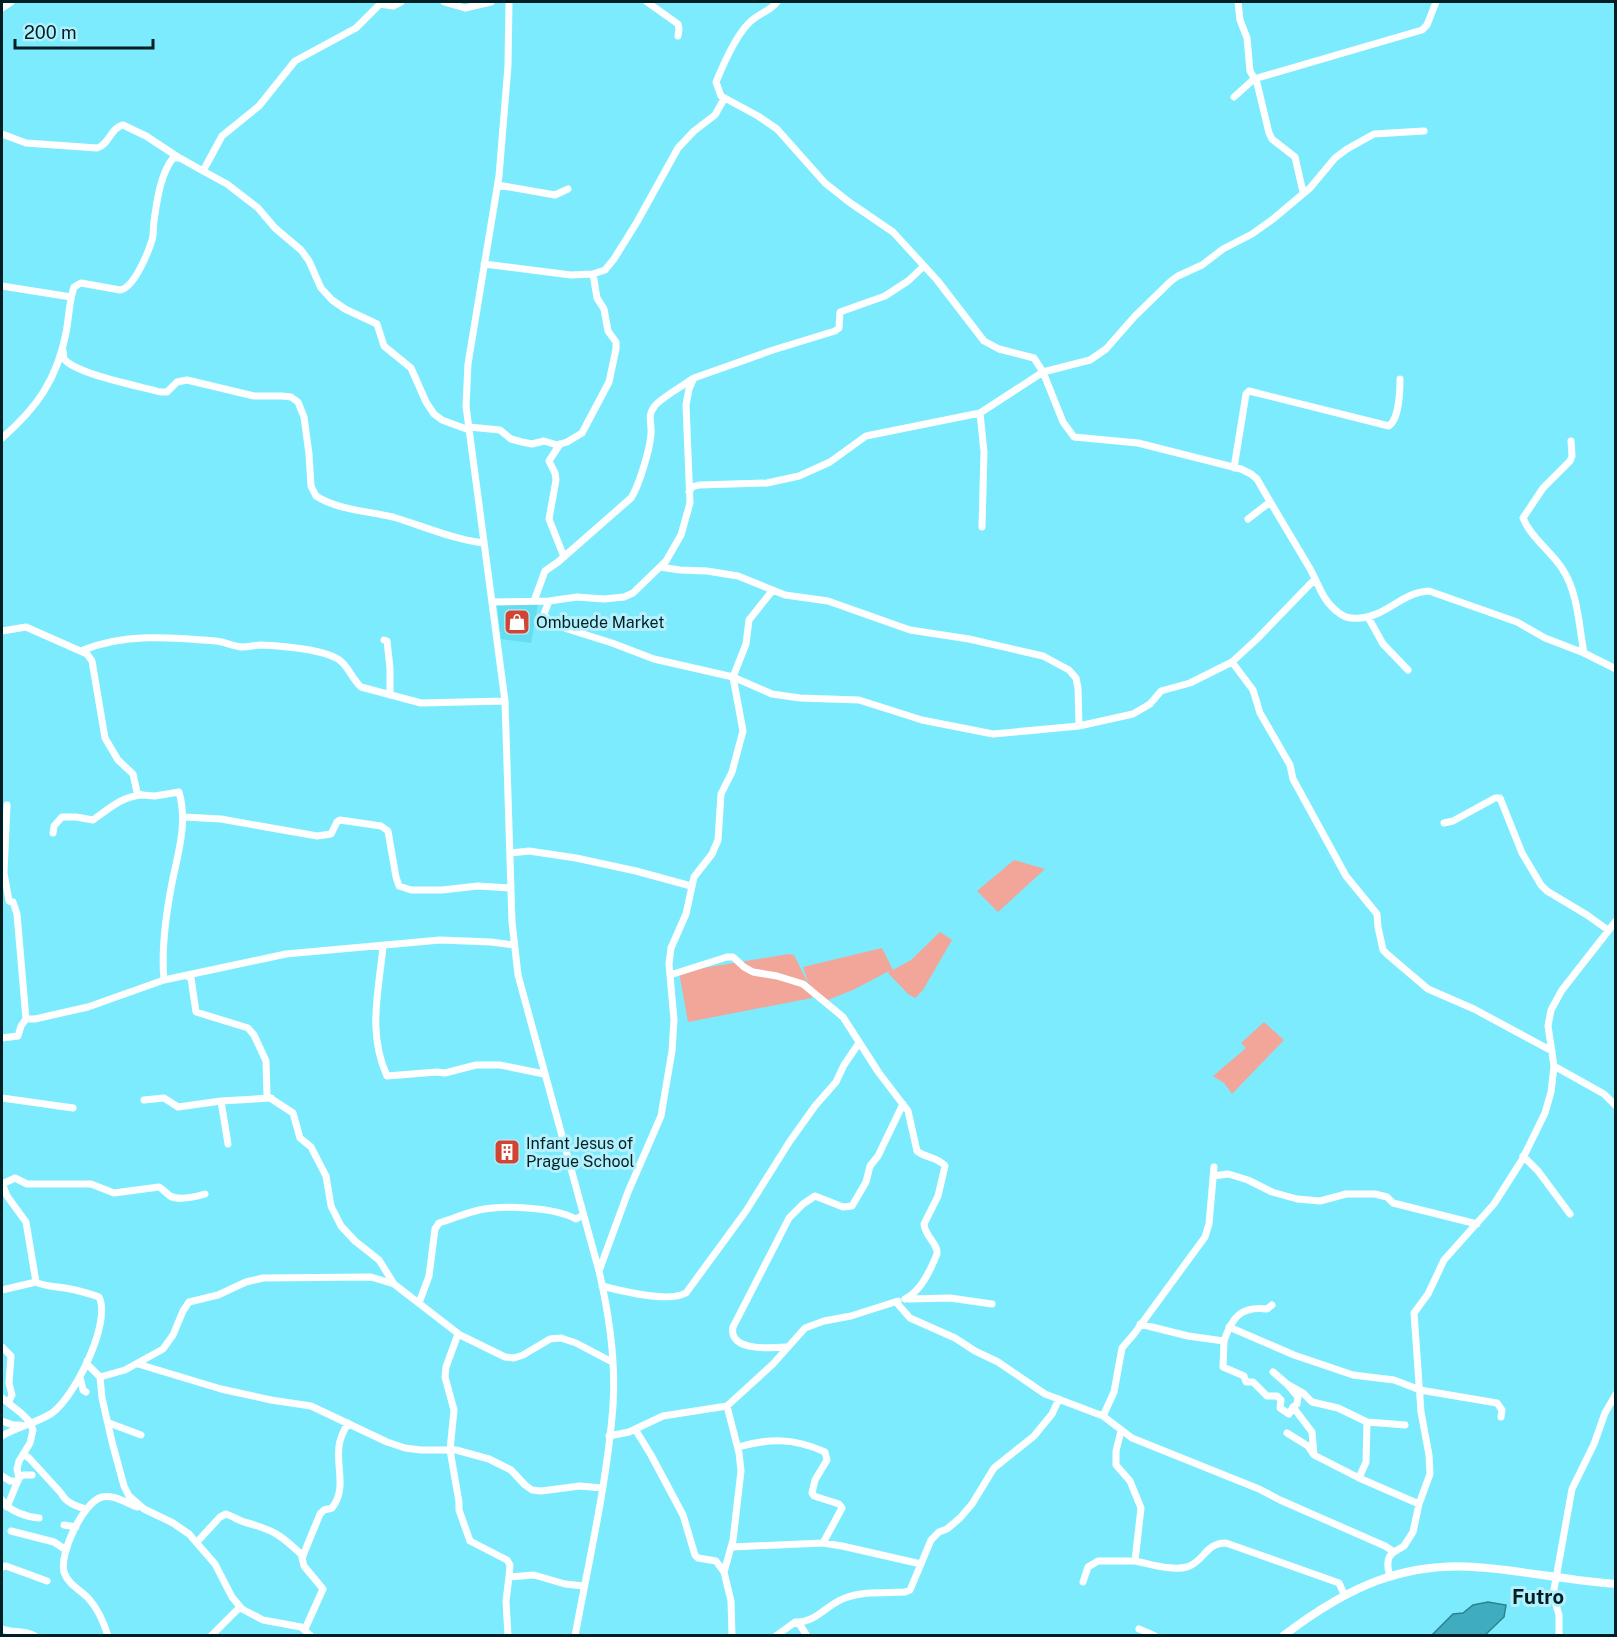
<svg xmlns="http://www.w3.org/2000/svg" width="1617" height="1637" viewBox="0 0 1617 1637" font-family="'Public Sans',sans-serif">
	<style>
		.built { fill: #64ddf1 }
		.green { fill: #f2a699 }
		.water { fill: #3fadbf; stroke: #2c8291; stroke-width: 1.5 }
		.lines { fill: none; stroke-linecap: round; stroke-linejoin: round }
		.minor { stroke: #fff; stroke-width: 7 }
		.major { stroke: #fff; stroke-width: 8 }
		.labels { text-anchor: middle; stroke-width: 6; stroke-linejoin: round; paint-order: stroke }
		.poi-label { font-size: 16px; fill: #001f25; stroke: #b5f1fc; text-anchor: start }
		.quarter-label { font-size: 20px; font-weight: bold; fill: #001f25; stroke: #b5f1fc }
	</style>
	<rect width="100%" height="100%" fill="#7debfe"/>
	<path class="built" d="M538 604 531 643 501 639 497 605Z"/>
	<path class="green" d="M1014 860 1045 869 998 912 977 891Z
		M940 932 952 940 923 990 915 998 908 994 888 973 889 971 853 990 825 1001 813 995 812 998 688 1022 679 972 789 954 794 955 809 985 803 967 882 948 893 970 911 960Z
		M1264 1022 1284 1040 1232 1094 1224 1083 1213 1076 1246 1048 1241 1043Z"/>
	<path class="water" d="M1488 1602 1506 1605 1504 1617 1485 1635H1432L1453 1614 1463 1613 1473 1605Z"/>
	<g class="lines">
		<path class="minor" d="M444 2 465 8 491 2
			M509 2 508 66 499 176 468 364 466 406 505 701 512 922 518 975 599 1271C609 1314 616 1362 613 1406 607 1483 589 1560 575 1636
			M647 2 678 24 679 29 678 36
			M777 2C770 11 760 13 751 21 737 33 723 65 716 82L721 96 758 116 777 129 825 183 849 202 893 232 937 280 984 341 999 349 1034 358 1043 372 1063 422 1074 437 1138 443 1241 469 1251 474 1257 479C1274 509 1292 538 1309 567 1319 584 1322 601 1339 613 1345 618 1353 619 1361 618 1386 616 1403 592 1429 591L1517 622 1545 638 1584 653 1616 669
			M1238 2 1240 20 1247 38 1250 71 1257 83 1269 133 1272 139 1295 157 1303 192
			M2 8 11 2
			M1234 97 1254 79 1422 30 1427 25 1436 2
			M2 134 26 143 97 148C110 144 110 128 123 125L146 136 178 157
			M203 171 227 184 258 208 275 228 301 250 309 261 321 288 332 300 345 309 377 324 384 346 411 368 426 402 434 414 442 420 469 430
			M498 185 555 195 568 189
			M484 264 571 275 593 274 605 270 614 259 637 222 678 148 694 131 715 115 724 99
			M2 286 71 297
			M63 351 64 359C76 374 139 386 160 392H167L177 382 187 380 254 396H282L291 397 298 402 304 417 309 454 311 486 316 496C338 510 368 511 393 517 423 526 452 539 483 543
			M980 413 984 452 982 527
			M469 427 500 430 511 439 522 442 532 444 544 441 557 445 567 442 582 433 609 382 616 349V342L608 331 604 309 597 298 593 274
			M2 438C37 408 57 379 66 333 69 318 69 301 74 287L81 283 120 290C134 288 148 253 152 240 154 234 153 228 154 221 157 201 160 175 173 158H180L203 171 222 136 259 106 295 61 356 28 380 4 393 6 401 2
			M1571 441 1572 456 1570 461 1543 488 1523 518C1531 538 1552 552 1563 570 1578 593 1579 627 1584 653
			M560 444 549 461 555 473 556 480 549 519 564 557
			M1234 468 1246 394 1249 391 1389 426C1399 419 1400 391 1400 379
			M689 492 692 487 699 485 767 483 799 476 830 462 866 436 980 413 1043 372 1090 360 1106 349 1135 316 1171 281 1178 276 1202 265 1223 249 1252 234 1273 219 1310 188 1335 158 1347 149 1374 134 1424 131
			M1248 519 1270 502
			M660 567 680 570 707 571 738 576 785 595 828 601 910 630 969 639 1043 656 1069 670 1076 678 1078 688 1079 726
			M534 601 545 571 558 562 631 498C639 486 650 449 651 434 652 424 647 416 654 407 659 399 683 386 692 379
			M549 601 544 614 549 621 561 627 612 643 654 659 733 677 772 694 800 698 859 700 922 720 993 734 1079 726 1133 714 1150 704 1161 691 1190 683 1232 662 1257 639 1315 579
			M493 602 549 601 577 597 604 599 624 597 633 593 666 561 681 535 690 503 686 405 689 389 694 378 773 350 835 331 839 328 840 312 885 296 908 281 924 266
			M1368 617 1383 644 1408 670
			M2 631 26 627 87 654 92 661 105 738 118 760 133 774 137 792 141 795 155 796 179 792C188 823 178 853 172 883 166 914 161 949 164 980
			M384 640 387 641 390 668V695
			M81 651C123 633 171 637 216 641 226 642 234 647 243 647 249 647 255 645 261 645 281 646 321 649 338 659 348 665 352 679 361 687L421 703 505 701
			M1232 662 1253 690 1260 713 1290 765 1293 779 1346 876 1377 914 1378 927 1383 950 1388 955 1428 989 1474 1009 1552 1051
			M7 805 4 873 9 901 13 902 17 914 26 1019
			M184 817 221 819 317 836 331 834 337 822 340 820 381 826 388 831 396 877 399 886 411 890H442L478 886 511 888
			M1444 823 1453 821 1495 798H1500L1522 853 1541 885 1547 891 1587 915 1608 930
			M53 833 54 826 62 817H76L93 820C110 808 122 796 143 795
			M511 853 529 851 576 858 636 871 691 886
			M383 946C379 991 367 1032 387 1076L437 1072 445 1073 476 1065H500L544 1074
			M670 975 727 957H733L744 967 753 972 777 976 803 984 843 1017 879 1073 908 1111 917 1151C925 1158 938 1157 945 1166L938 1196 924 1224C925 1237 938 1243 937 1254 930 1271 921 1291 905 1299
			M187 976 191 978 196 1012 248 1028 254 1035 266 1061 267 1096 293 1113 300 1138 311 1147 326 1176 331 1206 341 1226 355 1241 379 1260 394 1284
			M2 1038 18 1036 21 1026 26 1019H35L88 1007 164 980 286 954 440 940 491 942 514 945
			M1554 1066 1604 1094 1616 1106
			M2 1098 73 1108
			M144 1100 164 1098 178 1107 221 1101 271 1098
			M221 1101 228 1144
			M1523 1156 1538 1171 1570 1214
			M1213 1176 1228 1174 1235 1176 1248 1180 1272 1192 1297 1199 1320 1201 1346 1194H1375L1387 1197 1393 1203 1477 1224
			M2 1183 7 1196 26 1222 36 1282C45 1287 55 1286 65 1288 76 1290 88 1293 99 1297 112 1322 74 1398 52 1413 39 1422 17 1427 2 1436
			M2 1184 15 1178 27 1184H91L114 1193 159 1187C164 1190 166 1193 170 1196 180 1201 195 1197 205 1194
			M599 1271 628 1192 661 1116 672 1051 674 1020 669 964 671 948 686 914 694 877 712 854 718 840 721 794 732 772 743 731 733 677 746 644 749 620 772 591
			M602 1286C621 1291 668 1303 686 1293L746 1211 790 1141 815 1106 836 1082 844 1065 859 1043
			M2 1290 36 1282
			M909 1299 950 1298 992 1304
			M896 1302 910 1318 955 1338 975 1351 998 1362 1045 1394 1103 1416 1132 1438 1259 1489 1280 1500 1385 1546 1394 1552C1386 1557 1387 1567 1390 1576
			M419 1303 429 1276 435 1229 439 1223C452 1219 466 1213 479 1210 504 1205 554 1207 576 1219L583 1215
			M1140 1324 1188 1336 1224 1341 1223 1367 1244 1376 1246 1382H1253L1267 1396H1277L1281 1400 1280 1408 1289 1414 1293 1407 1312 1432 1314 1455 1308 1446 1287 1433
			M1229 1327 1294 1355 1353 1375 1394 1380 1420 1390 1497 1403 1502 1410 1501 1417
			M458 1334 446 1367 445 1377 454 1410 450 1450 459 1502V1510L470 1541 507 1560 510 1565 509 1577
			M1224 1341C1232 1317 1241 1306 1267 1309L1272 1305
			M2 1347 11 1356 9 1383 12 1395 8 1403
			M787 1347C773 1348 728 1352 733 1327L789 1218 803 1204 815 1196 843 1207 852 1206 866 1182 870 1166 878 1156 903 1104
			M87 1361 88 1365 100 1377 125 1370 163 1349 173 1335 183 1311 189 1302 218 1295 246 1282 263 1278 371 1277 394 1284 460 1335 505 1357 514 1358 523 1355 550 1339 561 1338 576 1343 612 1362
			M138 1364 221 1389 271 1400 311 1406 387 1442 405 1448 421 1450H456L489 1459 511 1470 525 1485 532 1490 541 1491 580 1486 602 1488
			M1273 1372 1287 1384
			M80 1377 83 1390 86 1392
			M100 1377 102 1398 112 1442 124 1486 129 1496 144 1509 173 1523 189 1534 215 1564 232 1597 242 1609 263 1620 301 1627 311 1636
			M2 1398 21 1413 30 1422 33 1430 30 1443 19 1461 17 1469 19 1478 7 1507
			M727 1406 739 1453 741 1471 733 1540 724 1572 731 1601 732 1636
			M1293 1407 1297 1404 1298 1397 1287 1384 1303 1393 1312 1402 1338 1408 1367 1422 1366 1462 1359 1478 1314 1455
			M1103 1416 1114 1392 1122 1348 1134 1334 1205 1237 1209 1224 1214 1167
			M2 1421 13 1425H20
			M1367 1422 1405 1425
			M109 1423 141 1435
			M635 1429 651 1455 683 1515 695 1555 698 1558 716 1561 724 1572
			M1121 1431 1116 1451V1465L1130 1481 1141 1508 1135 1561C1151 1564 1171 1571 1187 1567 1204 1562 1205 1543 1226 1543L1339 1583 1344 1594
			M609 1436 629 1432 663 1416 727 1406 773 1364 805 1328 824 1321 851 1316 898 1301
			M738 1447C770 1438 794 1438 825 1452L827 1460 815 1480 812 1493 814 1496 839 1504 842 1508 823 1543
			M23 1454 29 1458 61 1493C66 1503 76 1506 86 1509
			M2 1476 10 1481H18
			M19 1478 23 1475H32
			M1359 1478 1419 1504
			M2 1500C8 1511 27 1517 39 1518
			M64 1525 76 1527
			M11 1531 54 1542 66 1550
			M197 1542 220 1517 226 1514C232 1516 238 1520 244 1522 274 1530 281 1535 303 1556
			M732 1547 823 1543 842 1546 921 1564 931 1540 939 1532 947 1529 960 1518 972 1504 994 1468 1034 1436 1052 1414 1059 1399
			M1394 1552 1404 1546 1413 1532 1419 1504 1430 1474 1429 1455 1421 1412 1414 1313 1428 1294 1444 1260 1494 1204 1522 1160 1545 1113 1551 1092 1554 1066 1548 1026 1551 1010 1562 990 1616 921
			M2 1567 6 1566 47 1581
			M1083 1582 1088 1567 1098 1561H1135
			M796 1622C816 1623 827 1604 845 1598 864 1591 885 1593 905 1592L910 1590 921 1564
			M2 1629C12 1633 25 1630 35 1636
			M305 1629 323 1589 304 1566 302 1558 320 1514 324 1510 332 1508C347 1489 336 1467 339 1446 340 1438 344 1430 348 1423
			M1139 1629 1155 1636
			M108 1636C104 1623 98 1609 89 1599 80 1589 69 1586 64 1572 59 1554 83 1502 102 1497 113 1494 126 1503 137 1507
			M211 1636 240 1607
			M508 1636 506 1601 509 1577 534 1575 565 1584 584 1586
			M776 1636 795 1622 800 1625 807 1636
			M1559 1636V1615L1553 1595 1572 1489 1594 1444 1605 1413 1616 1394"/>
		<path class="major" d="M1283 1636C1347 1587 1406 1559 1487 1568 1530 1572 1573 1581 1616 1584"/>
	</g>
	<defs>
		<g id="shop-square" transform="scale(1.35)"><rect x="-9" y="-9" width="18" height="18" rx="4" fill="#d04433" stroke="#b5f1fc"/><path d="M-5-2.5h2.3a2.7 3.5 0 0 1 5.4 0H5L5.5 6h-11ZM-1.5-2.5h3a1.5 2.3 0 0 0-3 0Z" fill="#fff"/></g>
		<g id="building-square" transform="scale(1.35)"><rect x="-9" y="-9" width="18" height="18" rx="4" fill="#d04433" stroke="#b5f1fc"/><path d="M-4-6H4V6H1V3H-1V6H-4ZM-2.5-4.3h1.7v1.8h-1.7ZM.8-4.3h1.7v1.8H.8ZM-2.5-1h1.7V.8h-1.7ZM.8-1h1.7V.8H.8Z" fill="#fff"/></g>
	</defs>
	<g fill-rule="evenodd">
		<use href="#shop-square" x="517" y="622"/>
		<use href="#building-square" x="507" y="1152"/>
	</g>
	<g class="labels">
		<g class="poi-label">
			<text x="536" y="628">Ombuede Market</text>
			<text x="526" y="1149">Infant Jesus of<tspan x="526" dy="18">Prague School</tspan></text>
		</g>
		<g class="quarter-label">
			<text x="1538" y="1604">Futro</text>
		</g>
	</g>
	<rect width="1617" height="1637" fill="none" stroke="#001f25" stroke-width="6"/>
	<path d="M15 39v9h138v-9" fill="none" stroke="#001f25" stroke-width="3"/>
	<text x="24" y="39" font-size="18" fill="#001f25" stroke="#b5f1fc" stroke-width="4.5" paint-order="stroke">200 m</text>
</svg>
